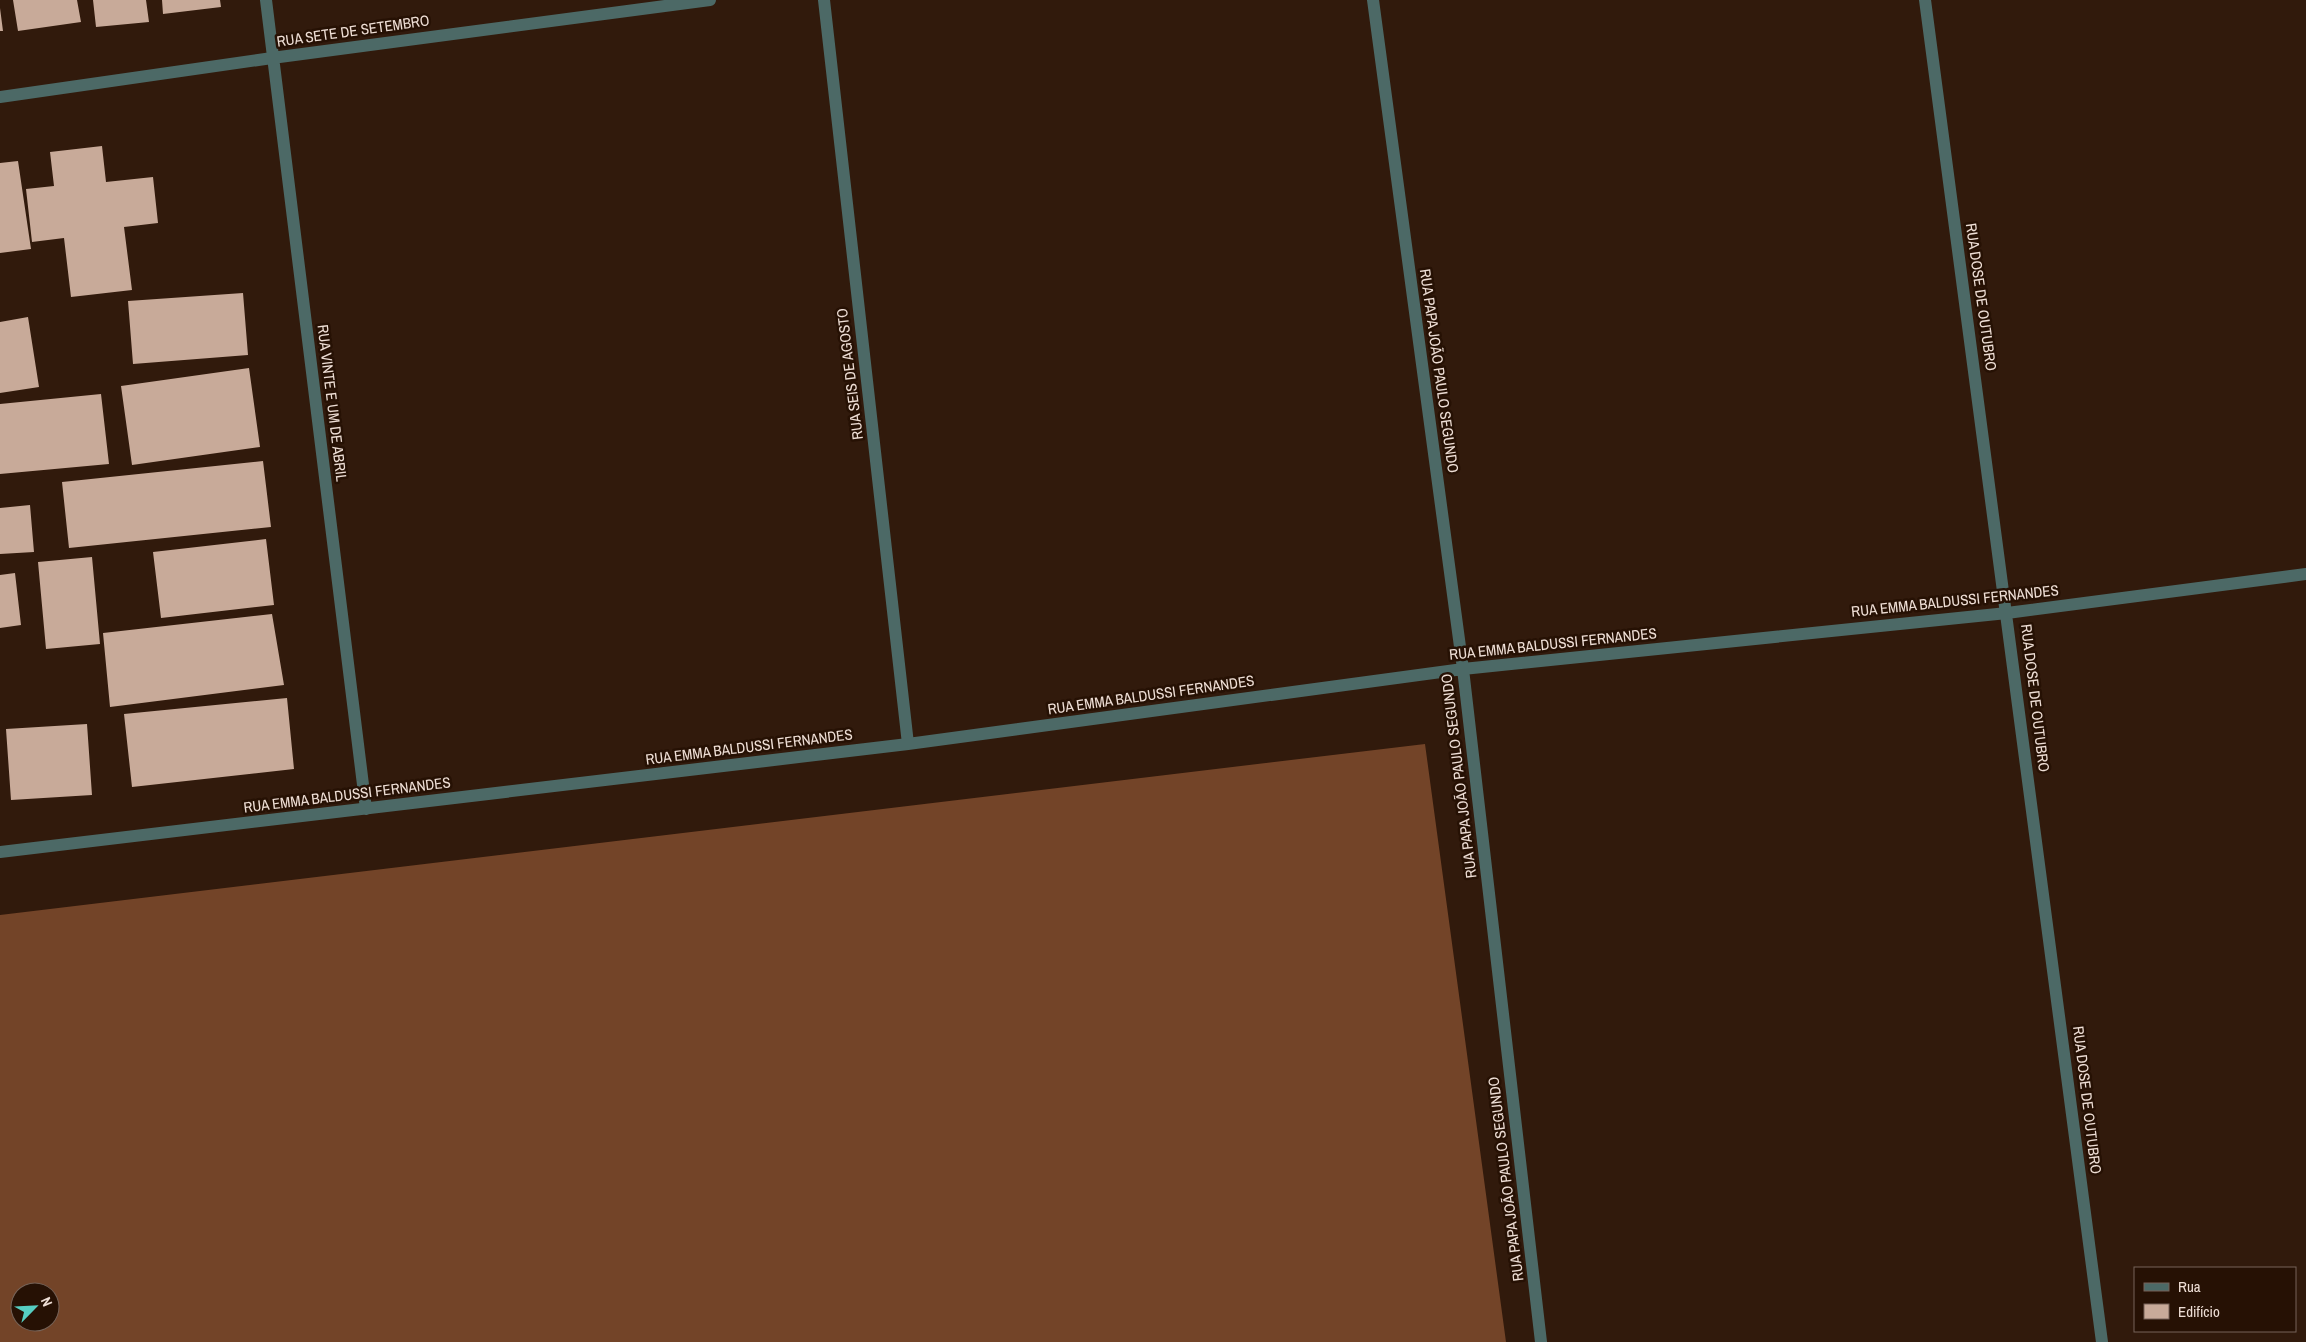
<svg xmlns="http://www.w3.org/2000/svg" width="2306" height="1342" viewBox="0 0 2306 1342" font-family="'Archivo Narrow',sans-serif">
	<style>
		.forest { fill: #734428; fill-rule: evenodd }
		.building { fill: #c8aa99 }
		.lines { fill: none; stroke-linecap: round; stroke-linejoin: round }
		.street { stroke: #4c6966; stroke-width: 12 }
		.labels { text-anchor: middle; stroke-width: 5; stroke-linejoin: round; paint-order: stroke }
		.street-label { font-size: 15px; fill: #eeded5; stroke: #261104 }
	</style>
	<rect width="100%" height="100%" fill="#311a0c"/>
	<path class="forest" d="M1425 744 1506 1342H0V915ZM20 1292H50V1322H20Z"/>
	<path class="building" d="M13 0H77L81 22 18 31Z
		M93 0H146L149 22 96 27Z
		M162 0H220L221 7 163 14Z
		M0 8 3 31H0Z
		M102 146 106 182 153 177 158 223 124 227 132 290 71 297 64 238 32 242 26 189 54 186 50 152Z
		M18 161 31 249 0 253V163Z
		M243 293 248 355 133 364 128 301Z
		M28 317 39 387 0 393V322Z
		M249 368 260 447 132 465 121 386Z
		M101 394 109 464 0 474V404Z
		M263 461 271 527 69 548 62 482Z
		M30 505 34 552 0 554V508Z
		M266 539 274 605 161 618 153 552Z
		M92 557 100 644 46 649 38 562Z
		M15 573 21 625 0 628V575Z
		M272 614 284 685 110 707 103 633Z
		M287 698 294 769 132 787 124 714Z
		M87 724 92 795 11 800 6 729Z"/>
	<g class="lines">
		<path class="street" d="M266 0 366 809
			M824 0 908 744
			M1373 0 1463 669 1541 1342
			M1925 0 2102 1342
			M0 97 272 58 710 0
			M0 852 908 744 1463 669 2007 613 2306 574"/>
	</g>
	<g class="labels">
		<g class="street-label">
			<text transform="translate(353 31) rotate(-8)" y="5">RUA SETE DE SETEMBRO</text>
			<text transform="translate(1981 297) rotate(82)" y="5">RUA DOSE DE OUTUBRO</text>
			<text transform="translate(1439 371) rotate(82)" y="5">RUA PAPA JOÃO PAULO SEGUNDO</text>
			<text transform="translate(850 374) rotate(-97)" y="5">RUA SEIS DE AGOSTO</text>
			<text transform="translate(332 403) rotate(83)" y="5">RUA VINTE E UM DE ABRIL</text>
			<text transform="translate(1955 601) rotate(-6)" y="5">RUA EMMA BALDUSSI FERNANDES</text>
			<text transform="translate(1553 644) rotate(-6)" y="5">RUA EMMA BALDUSSI FERNANDES</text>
			<text transform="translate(1151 695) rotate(-8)" y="5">RUA EMMA BALDUSSI FERNANDES</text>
			<text transform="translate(2035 698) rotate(83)" y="5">RUA DOSE DE OUTUBRO</text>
			<text transform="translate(749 747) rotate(-7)" y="5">RUA EMMA BALDUSSI FERNANDES</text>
			<text transform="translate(1459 776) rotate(-97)" y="5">RUA PAPA JOÃO PAULO SEGUNDO</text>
			<text transform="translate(347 795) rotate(-7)" y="5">RUA EMMA BALDUSSI FERNANDES</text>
			<text transform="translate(2087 1100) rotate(83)" y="5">RUA DOSE DE OUTUBRO</text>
			<text transform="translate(1506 1179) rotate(-97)" y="5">RUA PAPA JOÃO PAULO SEGUNDO</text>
		</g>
	</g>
	<rect x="2134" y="1267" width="162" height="65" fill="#261104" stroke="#766358"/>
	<rect x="2144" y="1283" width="25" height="8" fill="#4c6966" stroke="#766358"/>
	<text x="2178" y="1292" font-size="15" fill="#eeded5">Rua</text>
	<rect x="2144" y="1304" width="25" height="15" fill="#c8aa99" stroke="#766358"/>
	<text x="2178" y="1317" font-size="15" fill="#eeded5">Edifício</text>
	<g transform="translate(35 1307) rotate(66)"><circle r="24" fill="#261104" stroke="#766358"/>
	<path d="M0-4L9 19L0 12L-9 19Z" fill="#56cec2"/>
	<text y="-8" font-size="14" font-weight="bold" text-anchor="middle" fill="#eeded5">N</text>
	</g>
</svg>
